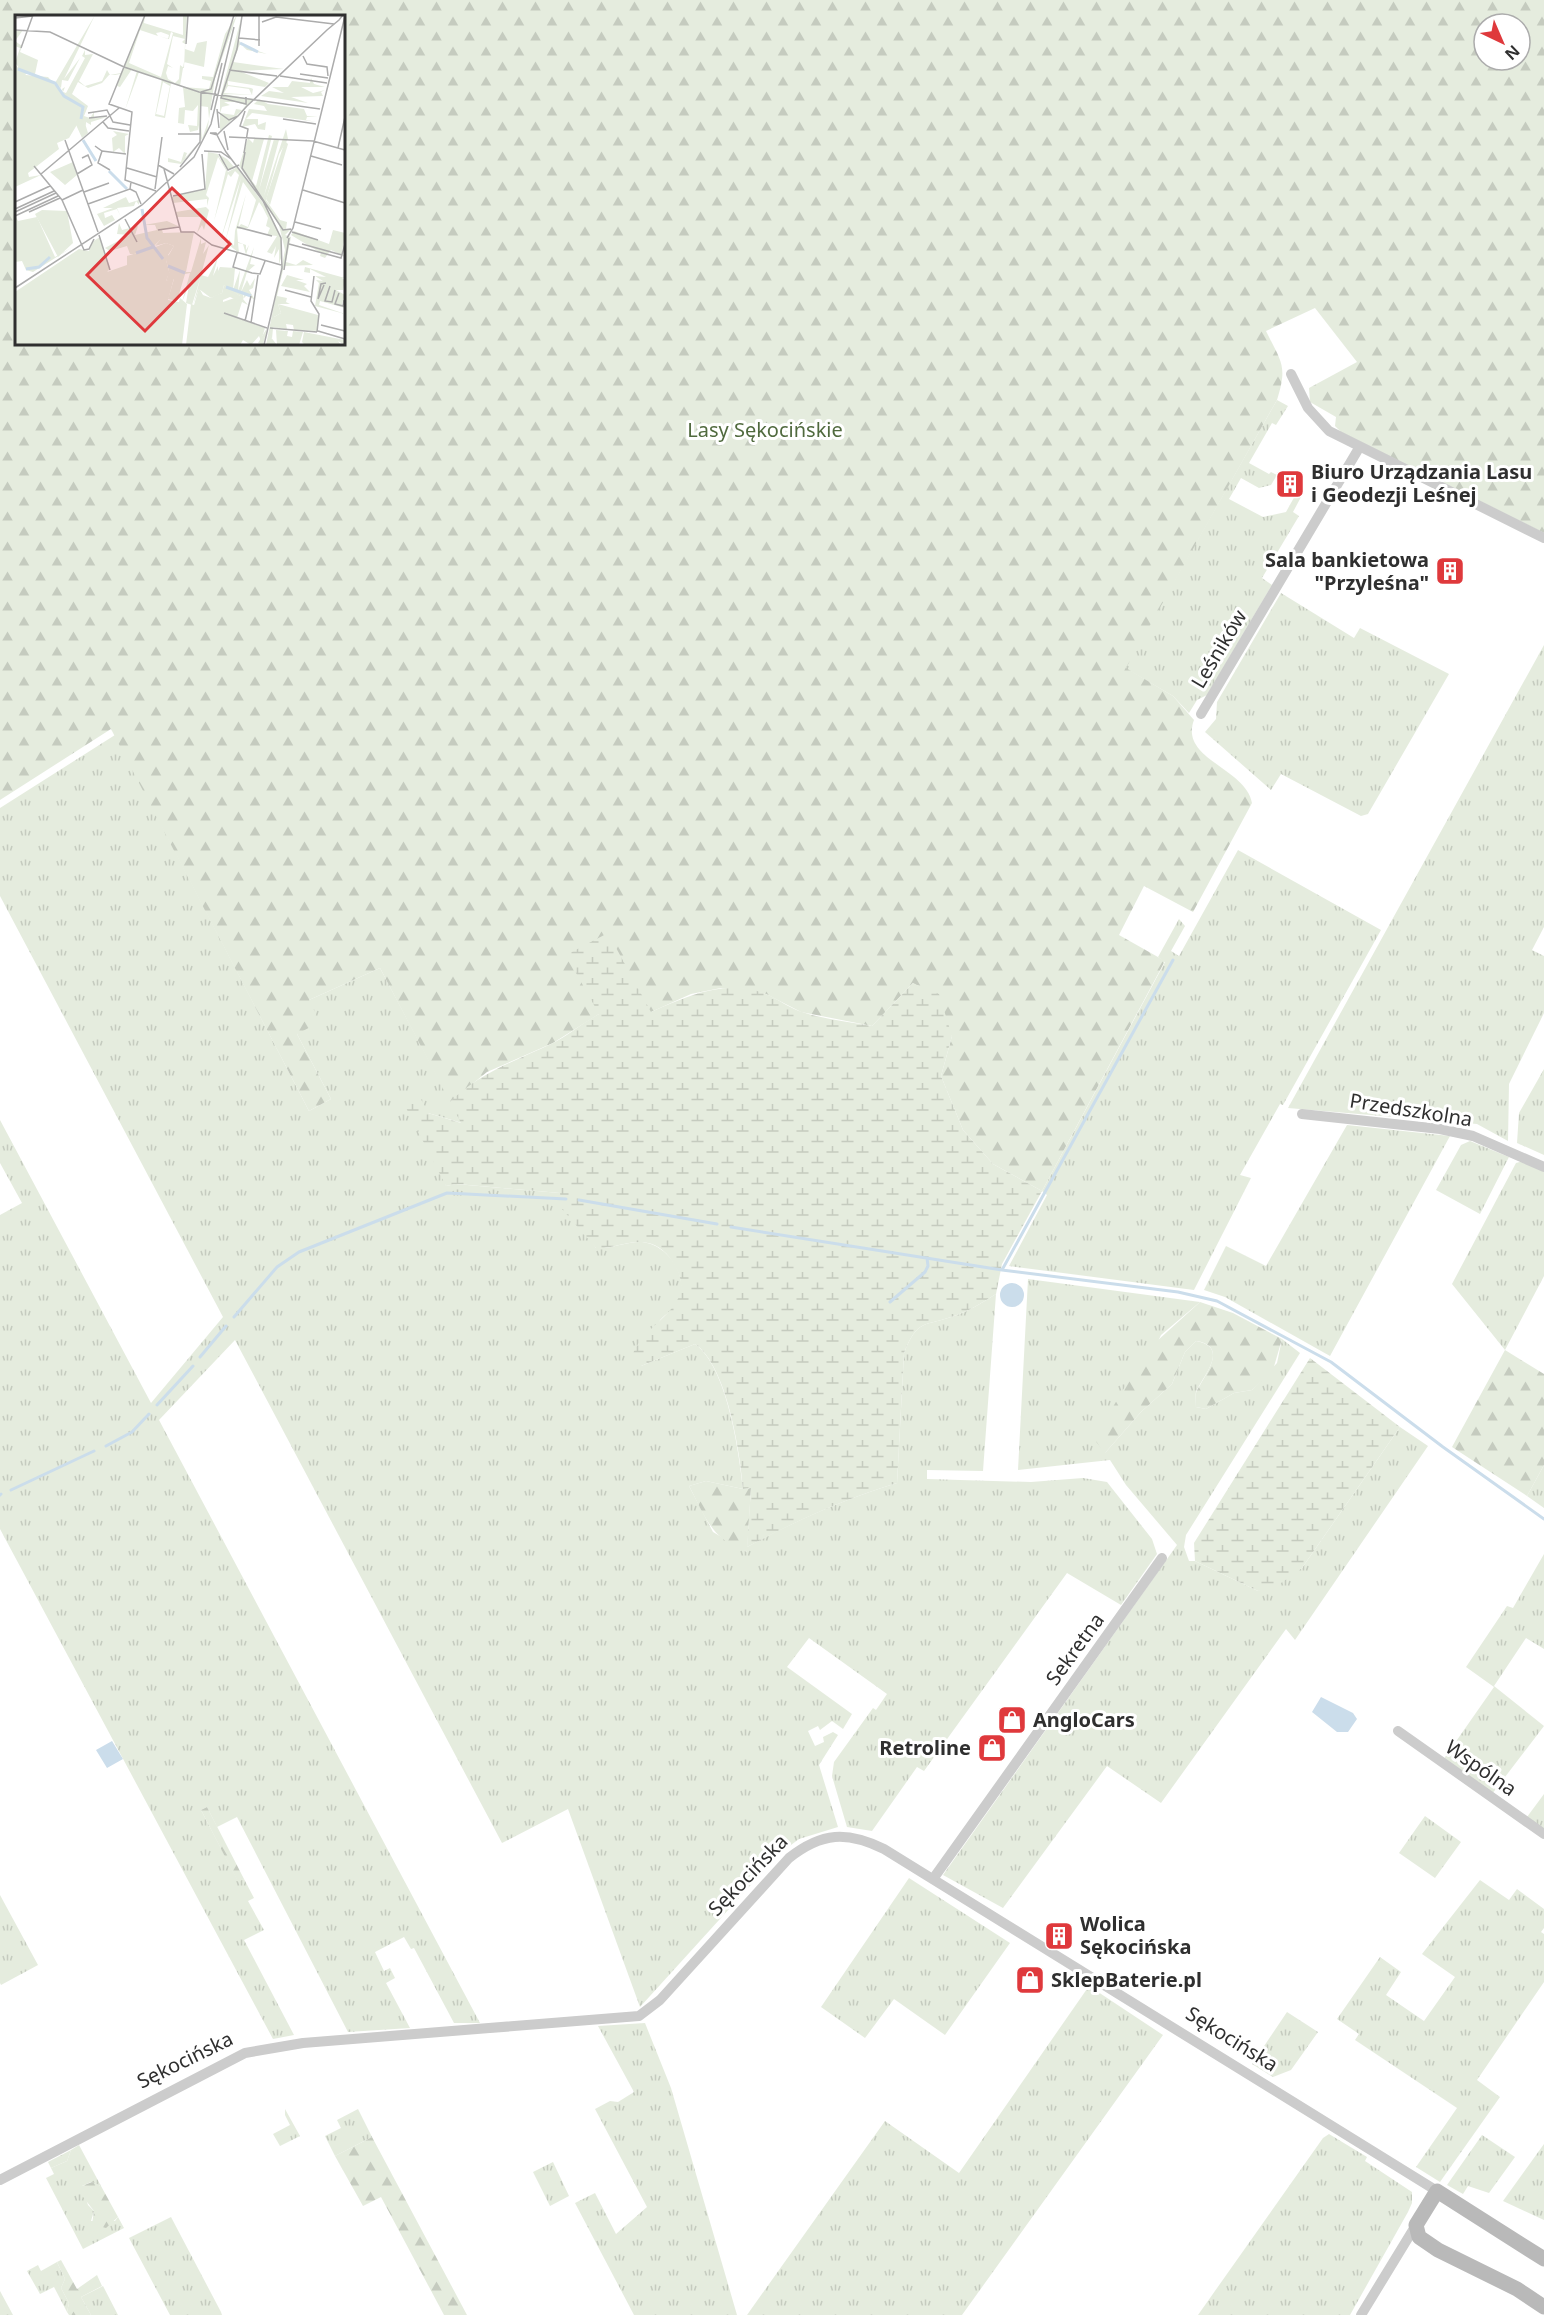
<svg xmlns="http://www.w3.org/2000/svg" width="1544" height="2315" viewBox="0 0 1544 2315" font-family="'Noto Sans',sans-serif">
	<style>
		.grass { fill: url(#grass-tufts) }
		.forest { fill: url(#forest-firs); fill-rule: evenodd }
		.wetland { fill: url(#wetland-marsh) }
		.water { fill: #cbddeb }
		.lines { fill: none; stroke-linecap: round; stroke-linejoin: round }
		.stream { stroke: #cbddeb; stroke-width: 3 }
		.street { stroke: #ccc; stroke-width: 10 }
		.secondary { stroke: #b9b9b9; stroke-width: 15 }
		.labels { text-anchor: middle; stroke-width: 6; stroke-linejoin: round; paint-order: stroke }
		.park-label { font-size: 20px; fill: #506a3e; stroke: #fff }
		.poi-label { font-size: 20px; font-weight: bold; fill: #2f2f2f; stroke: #fff; text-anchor: start }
		.street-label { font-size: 20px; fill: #2f2f2f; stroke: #fff }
		.inset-river { fill: none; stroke: #cbddeb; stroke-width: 3 }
		.inset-road { fill: none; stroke: #acacac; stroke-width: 1.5 }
		.view { fill: #df393c; fill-opacity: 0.15; stroke: #df393c; stroke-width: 3 }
		.inset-edge { fill: none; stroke: #2f2f2f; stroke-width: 3 }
	</style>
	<defs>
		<pattern id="grass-tufts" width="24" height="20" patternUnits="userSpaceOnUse" patternTransform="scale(1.5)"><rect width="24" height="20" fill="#e5ecde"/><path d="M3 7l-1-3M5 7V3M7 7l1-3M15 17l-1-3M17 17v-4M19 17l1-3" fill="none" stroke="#c5cbbf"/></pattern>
		<pattern id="forest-firs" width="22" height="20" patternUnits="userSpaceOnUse" patternTransform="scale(1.5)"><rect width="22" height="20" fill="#e5ecde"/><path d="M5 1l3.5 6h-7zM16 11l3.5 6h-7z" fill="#c5cbbf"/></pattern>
		<pattern id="wetland-marsh" width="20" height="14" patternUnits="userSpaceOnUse" patternTransform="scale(1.5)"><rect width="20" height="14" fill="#e5ecde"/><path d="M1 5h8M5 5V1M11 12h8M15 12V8" fill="none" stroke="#c5cbbf"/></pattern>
	</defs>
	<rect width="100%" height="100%" fill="#fff"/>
	<path class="grass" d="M1277 400 1288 406 1276 425 1272 423 1249 463 1269 474 1271 472 1277 475 1271 485 1259 488 1241 478 1229 499 1263 517 1286 512 1296 494 1301 497 1293 512 1299 516 1262 578 1272 585 1207 695 1197 700 1189 713 1173 696 1125 668Z
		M1281 593 1354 638 1360 628 1449 674 1368 814 1361 816 1281 774 1271 790 1205 732 1216 719 1217 702Z
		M1544 645V927L1532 950 1544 956V1013L1509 1084 1508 1141 1477 1124 1288 1108Z
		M115 735 309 1111 331 1099 297 1034 309 1000 380 968 462 1123 428 1113 446 1186 456 1184 560 1193 596 1248C612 1249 627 1241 642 1242 670 1245 692 1280 676 1306 671 1312 663 1315 659 1322 651 1335 647 1352 641 1366L695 1344C727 1367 739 1451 743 1489L706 1481 689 1486 713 1532 747 1552V1547C795 1521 844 1499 897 1483L904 1353C918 1318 924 1327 954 1316 969 1311 982 1303 996 1294L983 1471 927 1470V1479L1031 1482 1083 1478 1107 1482 1152 1539 1157 1554 1121 1605 1067 1573 924 1771 917 1767 872 1831 847 1827 832 1776 834 1762 873 1708 876 1710 887 1694 809 1638 787 1667 852 1714 843 1729 832 1721 820 1730 818 1726 808 1731 815 1746 824 1742 823 1737 833 1732 838 1735 819 1765 838 1827 799 1839 779 1854 640 2007 568 1809 502 1843 235 1340 159 1420 480 2023H454L414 1948 411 1949 404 1937 375 1952 384 1971 390 1968 395 1978 386 1983 410 2028 348 2032 237 1817 217 1827 207 1807 201 1810 238 1881 244 1879 254 1898 248 1901 264 1930 244 1940 294 2035 273 2039 0 1529V1215L22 1203 0 1163V1120L151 1403 223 1317 0 896V808Z
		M1238 850 1381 930 1283 1105 1280 1104 1240 1175 1251 1178 1194 1290 1009 1266 1047 1195 1042 1191 1165 962 1158 957 1179 919 1185 926 1171 951 1179 956Z
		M1544 1069V1155L1517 1143 1519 1113Z
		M1347 1125 1450 1136 1330 1356 1225 1297 1204 1290 1226 1246 1266 1266Z
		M1470 1141 1509 1157 1480 1214 1436 1190 1461 1145Z
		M1523 1161 1544 1171V1276L1505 1350 1452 1284 1516 1163Z
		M1028 1279 1200 1302 1161 1335 1105 1453 1141 1412 1172 1384 1185 1352 1196 1341C1231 1347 1202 1377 1196 1392 1195 1397 1196 1402 1196 1407L1206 1409 1234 1393 1252 1390 1277 1363 1282 1339 1300 1353 1186 1535 1184 1547 1189 1561H1195L1258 1591 1302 1568 1400 1427 1428 1446 1295 1640 1286 1629 1161 1803 1107 1766 1003 1908 943 1875 1177 1545 1126 1485 1110 1460 1018 1470Z
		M1544 1465V1508L1527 1496Z
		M1544 1554V1649L1526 1638 1494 1686 1544 1726 1492 1794 1443 1760 1494 1687 1466 1667 1507 1606 1513 1608Z
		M1544 1794V1829L1527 1817Z
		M1425 1816 1461 1842 1435 1878 1399 1853Z
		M909 1878 1010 1943 945 2035 894 1999 865 2038 821 2007Z
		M1480 1880 1509 1900 1517 1889 1544 1909V1928L1541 1932 1544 1934V1982L1477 2080 1500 2097 1440 2182 1416 2167 1457 2108 1355 2040 1359 2034 1337 2019 1380 1957 1401 1972 1386 1995 1424 2021 1455 1977 1422 1954Z
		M0 1895 38 1965 1 1985 0 1983Z
		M1089 1986 1163 2035 962 2315H747L885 2121 959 2173Z
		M1287 2012 1318 2032 1291 2070 1273 2077 1252 2064Z
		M645 2023 671 2088 737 2315H634L575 2203 595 2193 616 2234 647 2207 595 2109 610 2101 618 2102 634 2092 598 2026Z
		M285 2109 300 2136 280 2146 273 2134 290 2125 285 2115Z
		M358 2109 372 2137 335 2156 325 2136 341 2128 337 2120Z
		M1329 2134 1367 2157 1365 2161 1412 2192V2203L1408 2212 1350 2315H1198L1323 2138Z
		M1482 2135 1515 2157 1489 2193 1468 2186 1463 2194 1447 2185Z
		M1544 2144V2220L1503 2201Z
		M79 2145 101 2186 91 2182 82 2186 88 2205 94 2211 91 2221H115L118 2217 124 2228 83 2249 46 2178 54 2174 51 2168 67 2161 71 2150Z
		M553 2162 569 2196 550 2206 533 2172Z
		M171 2217 221 2312 222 2315H170L129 2238Z
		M57 2262 65 2279 61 2288 69 2303 67 2312 54 2287 40 2294 27 2271 38 2265 41 2271Z
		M103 2286 118 2315H91L81 2297Z
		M0 2291 13 2315H0Z"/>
	<path class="forest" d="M0 0H1544V533L1341 432 1335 426 1336 417 1310 402 1309 388 1357 362 1315 308 1266 331C1281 362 1288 365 1277 400L1126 668 1173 696 1194 720C1179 759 1246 768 1252 803L1193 912 1144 886 1119 935 1165 961 1042 1191 993 1164 963 1130 941 1076 952 1036 913 983 872 1026 801 1012 766 994 745 989 721 988 691 994 651 1012 599 1014 553 1043 487 1072 450 1102 380 968 309 1000 320 1022 297 1034 331 1099 309 1111 111 729 0 800ZM16 16H344V344H16ZM1484 24H1520V60H1484Z
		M1200 1302 1233 1313 1282 1339 1273 1370 1252 1390 1234 1393 1206 1409 1196 1407C1196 1403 1195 1397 1196 1393 1202 1378 1231 1346 1196 1341L1185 1352 1172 1384 1141 1412 1105 1453 1094 1439 1146 1351Z
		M1505 1350 1544 1374V1465L1527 1496 1452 1447Z
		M706 1481 743 1489 751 1488 747 1552C711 1539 706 1518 689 1486Z
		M207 1807 244 1879 238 1882 201 1810Z
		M372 2137 467 2315H444L381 2197 363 2206 335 2156Z
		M71 2150 67 2161 51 2168 48 2162Z
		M92 2182 101 2186 118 2217 106 2228 92 2224 94 2211 80 2193 82 2186Z
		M61 2260 77 2289 97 2275 102 2286 81 2297 91 2315H69L67 2312 69 2303 61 2288 65 2279 57 2262Z"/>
	<path class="wetland" d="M608 933 651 1012C688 996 726 978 766 994 778 999 788 1007 799 1011 822 1019 849 1022 872 1026L913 983 939 994 952 1036 941 1076 963 1130 993 1164 1042 1191 1002 1264 996 1294C982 1303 969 1311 954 1316 924 1327 918 1318 904 1353L897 1483C844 1499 796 1521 747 1547L751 1488 743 1489C740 1452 727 1366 695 1344L641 1366 636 1364 632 1357C642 1320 704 1308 672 1261 665 1250 655 1243 642 1242 626 1241 612 1249 596 1248L562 1209 560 1193 457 1184 446 1186 403 1102 420 1097 428 1113 461 1123 450 1102C479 1073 515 1061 551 1044 568 1036 582 1023 599 1014L566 955Z
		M1310 1358 1400 1427 1302 1568 1274 1588 1258 1591 1195 1561 1194 1543Z"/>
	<path class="water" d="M1000 1295a12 12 0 1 1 24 0a12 12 0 1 1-24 0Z
		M1321 1697 1353 1713 1357 1719 1348 1732H1337L1312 1712Z
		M112 1741 123 1759 107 1768 96 1750Z"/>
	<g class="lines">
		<path class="stream" d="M579 1200 717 1224
			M731 1227 1002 1270 1178 1292 1217 1301 1331 1362 1443 1447 1544 1519
			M1002 1270 1173 960
			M890 1302 925 1272 928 1266 927 1258
			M234 1317 277 1267 299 1252 447 1193 566 1199
			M200 1357 226 1326
			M157 1405 193 1366
			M106 1446 132 1432 149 1414
			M11 1490 94 1451
			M0 1495 1 1494"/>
		<path class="street" d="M1291 374 1308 408 1329 431 1544 538
			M1201 714 1359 448
			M1302 1114 1440 1129 1473 1136 1544 1167
			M1398 1731 1544 1834
			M933 1879 1162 1558
			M0 2180 245 2053 303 2043 639 2016 660 2000 789 1858C822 1832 847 1831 884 1849L1437 2191
			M1361 2315 1416 2225"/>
		<path class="secondary" d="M1544 2259 1437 2191 1416 2225 1419 2237 1438 2250 1517 2289 1544 2307"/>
	</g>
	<defs>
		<g id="building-square" transform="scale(1.5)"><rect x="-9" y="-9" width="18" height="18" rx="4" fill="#df393c" stroke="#fff"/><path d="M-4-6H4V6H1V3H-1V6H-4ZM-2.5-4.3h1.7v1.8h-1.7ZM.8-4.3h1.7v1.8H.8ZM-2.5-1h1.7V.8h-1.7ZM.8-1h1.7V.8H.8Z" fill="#fff"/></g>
		<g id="shop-square" transform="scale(1.5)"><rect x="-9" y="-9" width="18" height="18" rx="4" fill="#df393c" stroke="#fff"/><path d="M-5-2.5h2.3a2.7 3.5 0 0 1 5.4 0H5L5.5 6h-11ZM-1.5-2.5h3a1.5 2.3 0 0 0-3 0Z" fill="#fff"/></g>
	</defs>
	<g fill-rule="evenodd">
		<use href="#building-square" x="1290" y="484"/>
		<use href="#building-square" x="1450" y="571"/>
		<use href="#shop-square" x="1012" y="1720"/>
		<use href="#shop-square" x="992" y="1748"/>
		<use href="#building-square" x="1059" y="1936"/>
		<use href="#shop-square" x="1030" y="1980"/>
	</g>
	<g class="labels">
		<g class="park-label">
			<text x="765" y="437">Lasy Sękocińskie</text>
		</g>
		<g class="poi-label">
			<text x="1311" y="479">Biuro Urządzania Lasu<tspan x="1311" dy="23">i Geodezji Leśnej</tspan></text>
			<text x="1429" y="567" text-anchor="end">Sala bankietowa<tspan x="1429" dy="23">"Przyleśna"</tspan></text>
			<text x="1033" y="1727">AngloCars</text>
			<text x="971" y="1755" text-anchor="end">Retroline</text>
			<text x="1080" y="1931">Wolica<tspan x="1080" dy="23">Sękocińska</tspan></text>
			<text x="1051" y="1987">SklepBaterie.pl</text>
		</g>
		<g class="street-label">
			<text transform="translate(1219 649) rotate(-59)" y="7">Leśników</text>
			<text transform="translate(1411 1110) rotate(9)" y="7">Przedszkolna</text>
			<text transform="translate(1075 1649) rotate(-54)" y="7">Sekretna</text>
			<text transform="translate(1481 1768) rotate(35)" y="7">Wspólna</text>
			<text transform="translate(748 1875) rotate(-46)" y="7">Sękocińska</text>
			<text transform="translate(1232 2039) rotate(32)" y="7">Sękocińska</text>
			<text transform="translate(185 2060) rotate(-26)" y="7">Sękocińska</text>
		</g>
	</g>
	<g transform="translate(15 15)">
		<rect width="330" height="330" fill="#fff"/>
		<path d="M80 0 49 64 65 43 53 66 47 65 46 73 40 68ZM130 0 129 8 168 20V0H176L172 1 170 34 179 37 182 28 192 26 189 52 169 47 165 71 168 72 156 68 150 103 140 101 147 64 124 57 110 95 122 56 117 54 105 72 102 71 105 59 100 60H94L87 68 73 73 63 67 57 79 73 91 69 101 75 103 79 97V103L92 102 76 107V110L71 107V111L69 105 73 118 67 123 57 101 48 106 41 103 48 97 64 103 69 98V92L49 80 48 79V77L47 74 50 72 48 77 51 78 70 43 67 41 70 35V40L78 39 64 66 70 71 87 66 92 55 95 60 106 58ZM125 15 143 21 141 18 146 17 154 20 153 24 144 21 154 24 156 17 158 18 146 62 114 48ZM158 21 170 24 167 27 170 29 169 53 165 50 164 64 160 68 153 64 151 58 153 51 158 53 152 49ZM148 67 155 71 149 101 141 99ZM222 0 200 63 192 118 166 149 153 147V143L166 147 169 137 172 138 170 143 186 125 183 110V115L175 117 173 110 182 111 183 90 178 96 170 95 169 109 163 108 164 93 170 92 168 72 194 74 196 66 187 64V61L198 62 210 19ZM185 91 193 92 194 104 187 124ZM227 0 223 23 227 31 252 39 232 35 225 29 218 47 269 54 224 56 254 68 250 72 213 66V70L236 73 238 74 237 80 234 74 213 71 209 78 240 80 208 79 231 83 230 89 232 83 239 84 205 116V83ZM209 87H221L231 90 227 95 221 94 219 100 205 98 207 92 215 90ZM8 15 0 26 7 31 5 37 23 45 20 59H10L0 48 5 33 0 31V16ZM296 63 299 69 310 72H286L298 78 310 75 306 77 308 81 276 82 293 88 246 81 254 76 269 78 257 72H273L277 66 295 68ZM244 84 253 89 289 94 292 101 303 102H292L291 105 302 107 237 98 231 104H243V110L251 107 250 115 243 114 240 109 227 112 234 94 252 96 249 91 239 89ZM271 114 273 124 264 139 251 185 265 205 272 207 271 214H276L270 220 276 222 271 247 281 250 288 245 298 250 269 251 262 281 272 283 271 287 275 289H263L266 298 259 302 257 324 255 321 262 330H251L270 235 264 210 224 151 233 123 238 128 239 124H249L237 166 241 171 254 120 257 121 244 175 259 124 264 125 249 181ZM98 116 114 119 110 121V139L104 133 98 137 97 123 102 120ZM193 137 203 139 206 146 205 140 212 144 220 153 214 155 208 148 213 157 222 152 253 195 265 220 267 234V246L265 259 252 313 248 330H236L246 329 243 328 252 313 265 259 267 240 264 249V234L259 243 261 231 257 239 252 237 262 221 252 220 255 213 251 211 253 203 248 193 244 187 233 213 222 214 223 227 231 230V235L234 230 231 240 228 229 223 228 224 238 214 230V224L219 231 220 216 231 179 223 213 226 209 233 212 241 185 228 167 210 227 226 163 205 227 224 160 220 156 216 162 213 159 199 206 211 155 203 142 191 180 194 183 192 191V184L158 188 157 182 190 174ZM58 147 62 160 50 170 35 157ZM111 182 114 188 124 185V190L121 186 119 191 102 193 106 202 102 194 89 198 90 203 97 200 100 205 89 211 82 199 98 193H88ZM191 192 194 195 189 215 187 210 182 218 187 202H162L161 197ZM152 206 163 211 147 215 148 218 179 217 171 257H176L186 223V229L191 227 188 239 194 230 186 260 193 262 203 242 198 261 203 251V256L205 252 220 253 218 275 225 255 223 276 239 232 235 249 240 250 232 257 226 277 232 265 235 271 240 263 238 273 234 275 240 285 232 280 228 284 229 279 212 273 209 270 207 278 196 283 184 274 178 290 186 261 177 290 171 288 174 270 167 287 175 258 170 259 162 286 153 284 159 264 151 266 154 257 155 260 151 245 159 231 151 228 140 231 146 224 138 232 119 239H115L112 231 95 236 90 233 114 220 102 219 104 208 107 215 123 211 120 220 142 215 140 210H129ZM318 215 330 218 327 238 330 242 316 235 310 243 305 241 306 238 276 220 279 216 314 229ZM290 252 330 263H327L330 265 328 275H321L330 280 327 289 330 293 305 286 304 290 330 299 300 291 304 268 301 265 308 266 300 261 311 262 295 254V258L289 257ZM272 260 289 265H281L292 269 289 271 295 277 266 271Z" fill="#e5ecde" fill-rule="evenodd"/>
		<path d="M3 48 11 60 33 62 49 80 67 90 69 98 54 123 42 128 44 134 13 158 14 162 26 160 0 172V49L3 53ZM1 202 3 206 22 202 40 242 56 233 18 257 11 255 7 246 0 247ZM85 222 95 254 92 257 112 250V241L135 234 137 249 154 258 151 266 159 263 153 285 164 287 165 283 172 289 167 330H0V277L64 234 74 236 77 227ZM184 273 188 280 196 283 201 280 208 287 225 281 215 275 228 276V284L233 290 227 287 222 303 250 313 246 326 244 321 236 330 228 325 225 330H171L176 289 179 290ZM261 315 273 316 272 321 277 322 278 316 288 317 284 330H262ZM289 317 330 325V330L323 326 326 330H290L287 327Z" fill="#e5ecde"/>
		<path d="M151 228 159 231 153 240 156 242 151 245 155 260 141 259 143 255 131 245 135 234ZM209 270 225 281 224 286 215 282 208 285V290L202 288 201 280 207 278Z" fill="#e5ecde"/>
		<path d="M270 126 273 129 255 190 251 184ZM27 195 52 196 58 228 43 242 20 199ZM263 289 303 300V316L279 315 278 310 271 309 272 314 256 312 259 302 266 298Z" fill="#e5ecde"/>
		<path class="inset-river" d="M225 28 243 37M3 54 40 68 49 81 68 92 66 104M68 125 81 146M94 156 112 174M127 194 132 223 148 244M121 238 138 232M153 251 170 258M11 254 24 252 35 242M211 272 236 281"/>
		<path class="inset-road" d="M130 0 94 89 117 97 110 165 141 176M227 1 222 34 206 83 231 89V82M0 3 18 1M247 7 261 2 319 9M0 15 35 17 109 52 184 77 305 94M224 23 245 25M171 29 173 0M244 31V0M6 33 18 0M288 41 292 49 312 52 313 61M214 55 262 61M285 59 313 63M265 61 312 68M186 77 196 74 219 0M202 94 204 113M196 95 207 48M203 97 214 105 223 101M73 98 92 95 98 107 115 110M74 103 92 101M268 104 301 109M88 107 93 113 114 116M209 116 213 135M163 119H185M214 122 298 126 330 135M50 125 83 217M80 131 87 136 111 139M323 133 330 102M87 136 83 148 95 155M189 136 206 137 216 144M230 137 227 153 268 215 276 214M229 138 233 114 225 111 230 96M204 139 213 155 224 150M296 141 327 150M143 150 159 159M19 151 47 185 69 235 74 234 79 224M165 152 185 127 186 77M112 153 142 162M149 154 166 217H179L197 230 266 250M26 159 104 93M62 159 77 150 73 140 67 143M115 174 121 177 126 189M140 174 147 122M288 175 330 188M69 177 94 168M158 181 190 174 187 139M47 185 68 175M0 187 35 171M73 189 115 174 116 167M0 194 39 176M0 197 41 178M14 197 45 183M0 201 43 181M110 204 122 227M280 207 306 214M222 212 257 221M143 215 164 212M277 217 303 225M84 220 95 255M272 223 278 213 330 1M274 229 326 243 330 229M287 229 327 240M222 238 218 252 237 258 245 259 250 246M269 255 274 223M299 261 296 286 304 299 302 317M309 270 303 284 306 269 311 268M315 271 310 286 317 287 320 275M0 273 127 190 179 142 196 109 219 12M270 275 296 282M324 278 320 289 328 291 329 285M209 298 252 313M230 306 236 281M236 308 243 260M306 310 330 316M255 313 302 317M303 316 330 324M249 330 267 253 266 223 248 186 211 137 205 126 201 118H195L202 120 208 114 223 101 232 91 312 15 324 5 328 0"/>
		<path class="view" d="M157 173 215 229 130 316 72 260Z"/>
		<rect width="330" height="330" class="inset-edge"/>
	</g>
	<g transform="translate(1502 42) rotate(136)"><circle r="28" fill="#ffffff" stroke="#acacac" stroke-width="1.5"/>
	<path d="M0-4.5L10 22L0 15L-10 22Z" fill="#df393c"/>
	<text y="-9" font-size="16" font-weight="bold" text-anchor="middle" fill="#2f2f2f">N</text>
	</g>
</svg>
